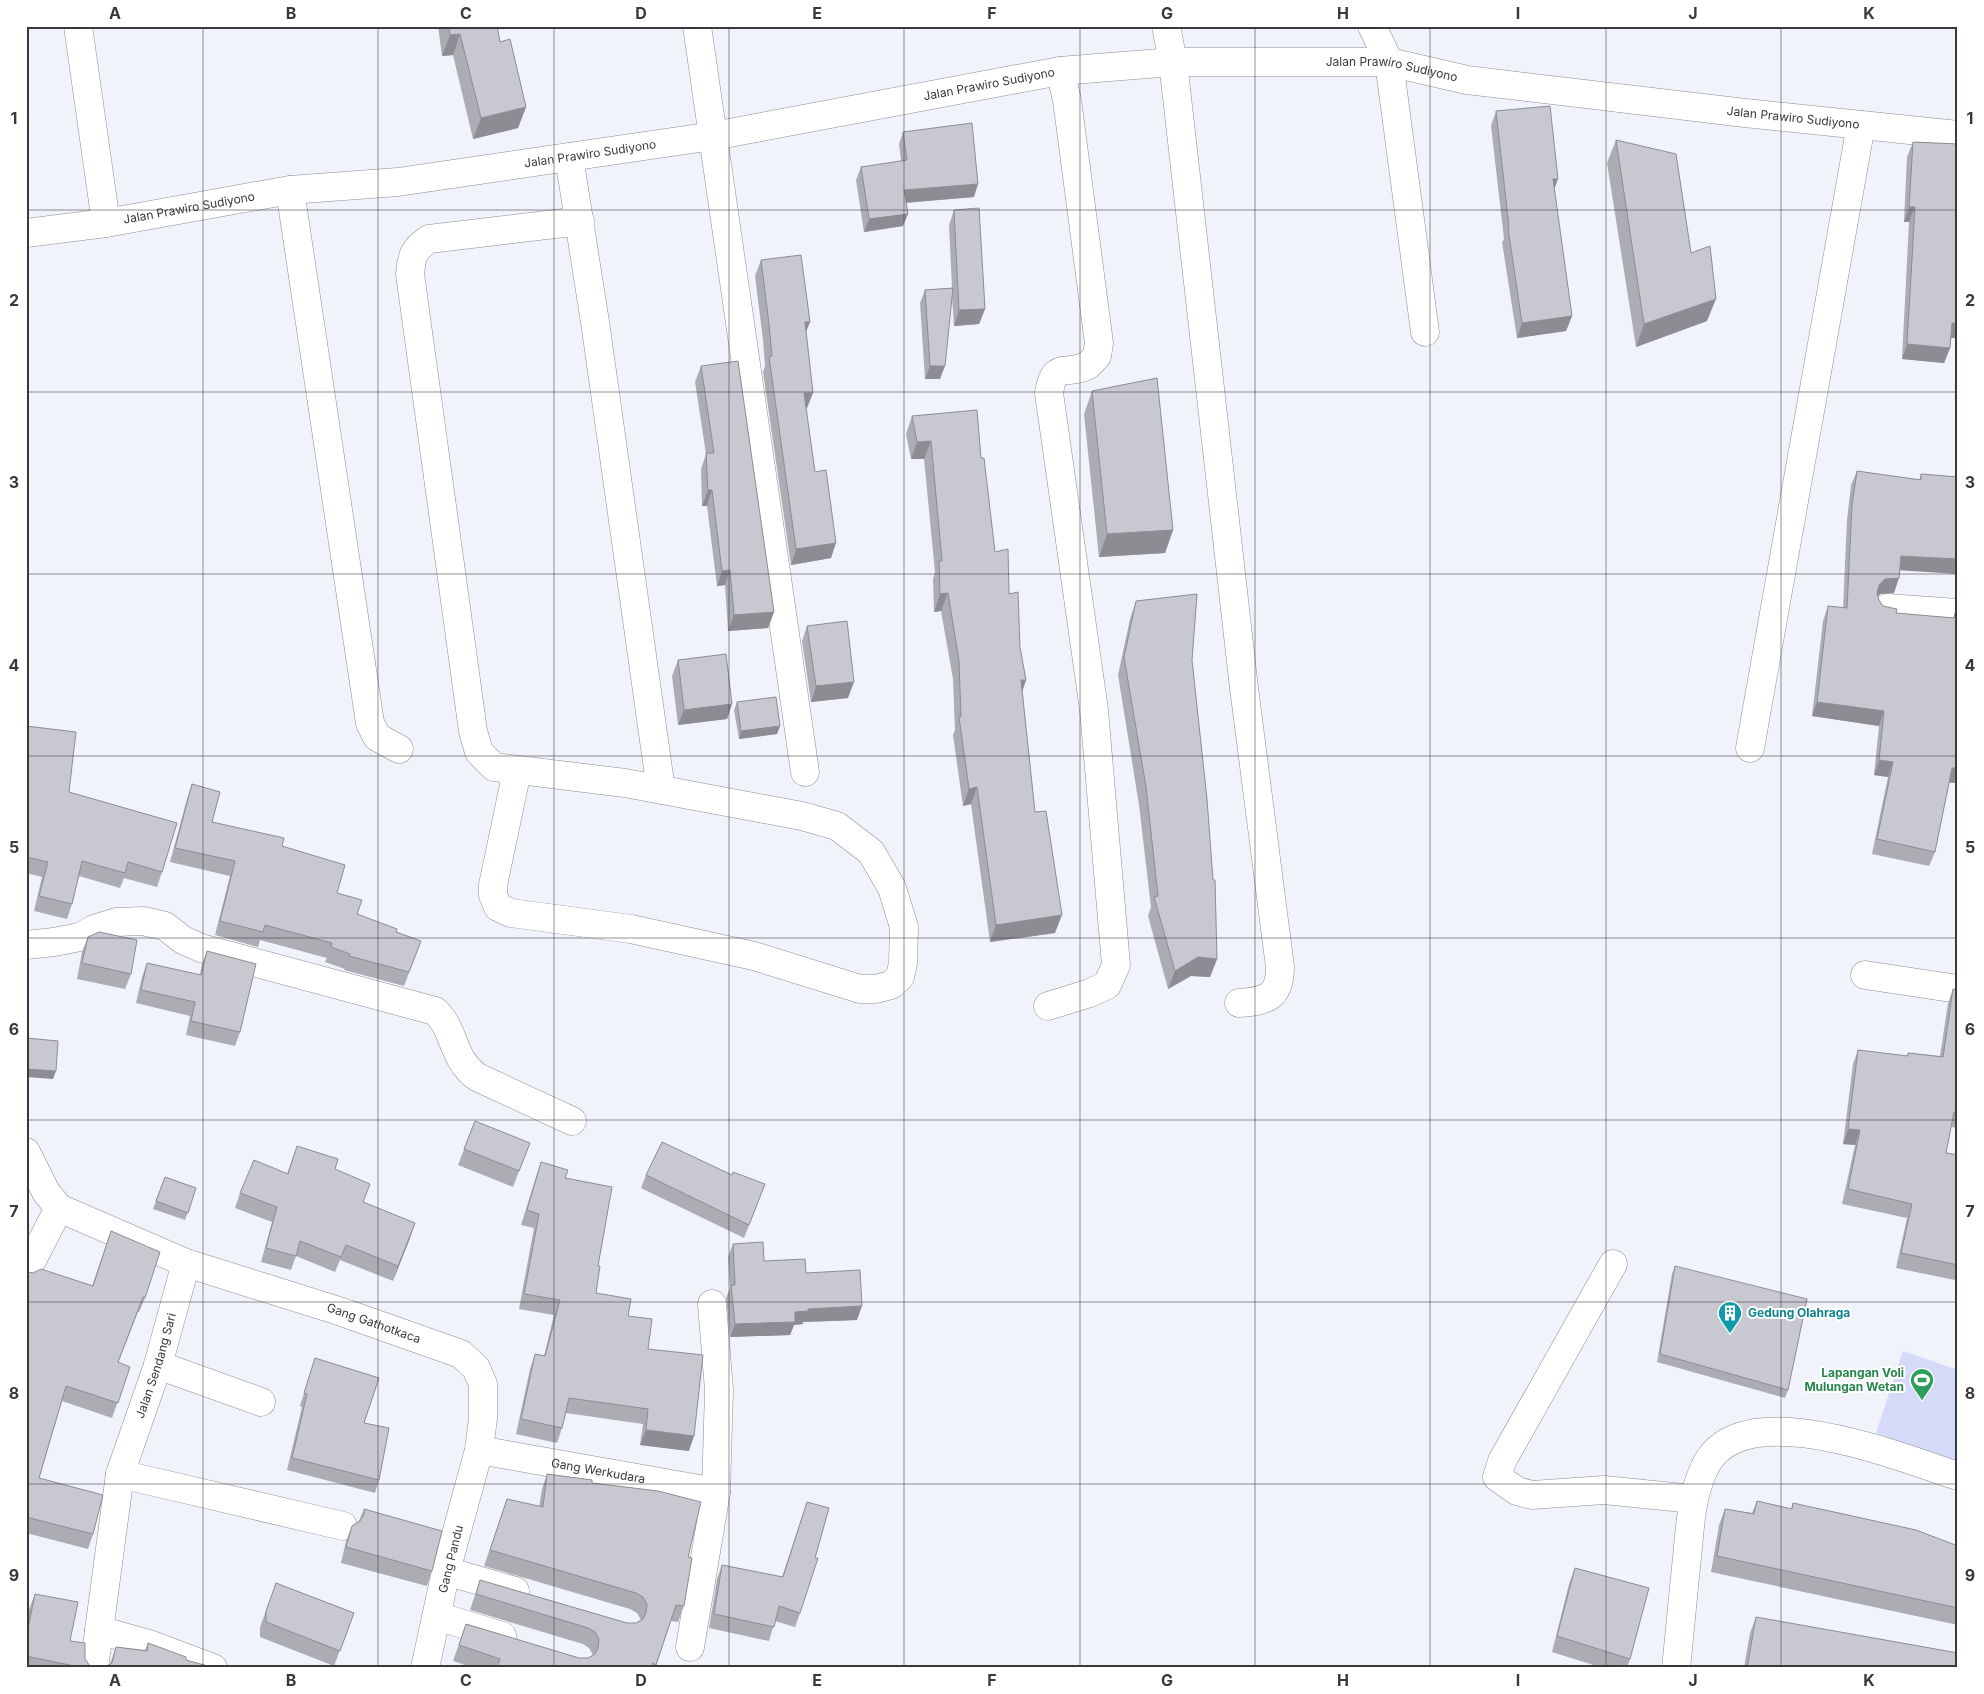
<svg xmlns="http://www.w3.org/2000/svg" width="1984" height="1694" viewBox="0 0 1984 1694" font-family="Inter,sans-serif">
	<style>
		.green { fill: #d5daf8 }
		.lines { fill: none; stroke-linecap: round; stroke-linejoin: round }
		.minor-casing { stroke: #8c8d94; stroke-width: 29 }
		.minor { stroke: #fff; stroke-width: 28 }
		.wall { fill: #acacb3 }
		.shaded-wall { fill: #8c8c92 }
		.building { fill: #c8c8d0; stroke: #8c8c92 }
		.grid { fill: none; stroke: #38393c; stroke-width: 1; stroke-opacity: 0.55 }
		.labels { text-anchor: middle; stroke-width: 4; stroke-linejoin: round; paint-order: stroke }
		.street-label { font-size: 12px; fill: #38393c; stroke: #fff }
		.culture-label { font-size: 12px; font-weight: bold; fill: #0d838f; stroke: #fff; text-anchor: start }
		.leisure-label { font-size: 12px; font-weight: bold; fill: #27864d; stroke: #fff; text-anchor: end }
		.neatline { fill: none; stroke: #38393c; stroke-width: 2 }
		.grid-label { font-size: 16px; text-anchor: middle; font-weight: bold; fill: #38393c }
	</style>
	<rect width="100%" height="100%" fill="#f1f3fb"/>
	<path class="green" d="M1903 1351 1958 1370V1464L1876 1433Z"/>
	<g class="lines">
		<g class="minor-casing">
			<g id="minor">
				<path d="M78 26 106 223"/>
				<path d="M697 26 805 772"/>
				<path d="M1166 26 1173 62 1244 688 1280 967C1280 997 1267 1001 1239 1003"/>
				<path d="M1372 26 1389 62 1425 332"/>
				<path d="M569 157 595 322 661 790"/>
				<path d="M290 190 370 723 377 737 399 749"/>
				<path id="s1" d="M26 233 106 223 290 190 398 182 713 136 1060 71 1173 62H1389L1467 80 1745 113 1958 135"/>
				<path d="M1887 608 1958 613"/>
				<path d="M1750 748 1861 125"/>
				<path d="M517 771 493 885V895L498 907 511 913 631 929 754 956 860 989H876L891 985 900 977 903 963 904 927 892 888 871 852 837 826 802 816 625 783 494 767 479 752 473 731 410 274C412 255 413 250 429 239L580 221"/>
				<path d="M26 945 54 942 80 937 94 929 116 922 143 921 165 926 183 940 201 948 435 1011C456 1030 451 1058 477 1077L572 1121"/>
				<path d="M1865 975 1958 989"/>
				<path d="M1048 1006 1090 993 1107 985 1116 965 1094 710 1049 393C1054 359 1068 377 1088 365 1091 363 1094 359 1097 356L1099 343 1067 100 1060 71"/>
				<path id="s2" d="M26 1152 46 1192 59 1208 186 1263 339 1311 461 1354 476 1368 483 1384V1418L479 1450 446 1571 425 1668"/>
				<path d="M1613 1264 1502 1461 1497 1477 1517 1491 1532 1495 1604 1490 1693 1499"/>
				<path d="M26 1272 59 1208"/>
				<path d="M158 1365 261 1402"/>
				<path id="s3" d="M479 1450 716 1492"/>
				<path d="M120 1474 343 1526"/>
				<path d="M446 1571 515 1591"/>
				<path d="M437 1616 502 1636"/>
				<path d="M99 1630 152 1645 213 1668"/>
				<path d="M690 1647 716 1492 719 1390 712 1304"/>
				<path id="s4" d="M94 1668 120 1474 158 1365 186 1263"/>
				<path d="M1676 1668C1680 1631 1683 1594 1687 1558 1690 1527 1691 1497 1704 1469 1738 1390 1901 1458 1958 1476"/>
			</g>
		</g>
		<use href="#minor" class="minor"/>
	</g>
	<path class="wall" d="M438 26H497L500 42 526 107 518 128 473 139 453 55 442 56Z
		M1496 111 1572 316 1566 331 1517 338 1502 242 1504 239 1491 126Z
		M903 132 974 197 906 203 903 226 864 232 856 180 861 167 901 161 899 144Z
		M1616 140 1691 253 1707 321 1636 347 1607 163Z
		M1913 142 1958 144V338H1951L1950 348 1944 363 1902 359 1909 222H1904L1907 157Z
		M954 210 985 309 979 324 954 326 952 296 940 379H925L920 303 925 290 952 288 949 225Z
		M761 260 810 322 806 331 807 408H806L815 472 831 558 791 565 763 372 765 366 763 340 755 276Z
		M701 366 774 612 768 628 728 631 725 585 717 586 707 506H702L701 469 706 454 695 382Z
		M1092 391 1173 530 1165 553 1099 557 1084 414Z
		M912 416 981 458 995 552 1009 594 1026 680 1022 691 1035 812 1055 933 990 942 971 804 963 806 953 735 955 730 953 679 941 611 934 612 933 579 935 572 924 459H911L906 434Z
		M1857 471 1919 480 1921 474 1958 477 1900 571 1894 593 1880 594 1878 596 1879 600 1883 606 1896 613 1953 618 1955 613H1958V783H1949L1935 852 1929 866 1872 854 1888 777 1874 775 1879 726 1812 716 1823 621 1828 606 1843 608 1847 520 1851 485Z
		M1136 601 1192 660 1217 959 1210 977 1191 976 1168 989 1148 916 1151 907 1139 805 1118 675 1130 619Z
		M807 626 848 698 811 702 802 641Z
		M678 660 732 704 727 719 678 725 672 676Z
		M737 702 780 726 777 734 739 739 734 710Z
		M26 726 69 792 162 872 157 887 124 878 120 888 79 876 72 904 67 919 34 911 42 877 26 873Z
		M192 784 212 822 282 846 337 893 357 914 396 932 421 941 404 986 344 970 345 969 325 962 327 958 260 940 258 947 215 935 230 876 170 862 187 799Z
		M88 937 131 974 125 989 77 979 82 952Z
		M207 951 240 1032 235 1046 186 1035 190 1016 136 1003 142 977 147 963 200 975 202 964Z
		M1953 989H1958V1128L1951 1127 1946 1153 1958 1155V1274L1955 1280 1896 1268 1907 1218 1842 1204 1855 1145 1843 1144 1853 1064 1858 1050 1907 1056 1908 1053 1940 1056 1948 1003Z
		M475 1121 530 1143 513 1187 458 1165Z
		M297 1146 335 1169 363 1202 410 1238 393 1281 340 1260 335 1272 296 1256 291 1270 261 1262 272 1222 235 1208 240 1193 287 1174Z
		M541 1162 565 1178 598 1266 596 1293 628 1316 648 1349 689 1451 640 1445 643 1424 566 1413 562 1428 557 1443 516 1434 530 1369 535 1354 544 1356 554 1315 519 1309 534 1228 521 1225 536 1177Z
		M646 1175 765 1184 744 1238 641 1188Z
		M165 1177 196 1188 185 1220 153 1209Z
		M111 1231 145 1298 139 1312H138L118 1363 130 1367 112 1418 62 1401 39 1478 93 1534 88 1549 26 1533V1277L92 1286Z
		M733 1244 764 1261 806 1273 857 1320 803 1322V1324L794 1325 790 1335 730 1337 726 1298 730 1288 728 1257Z
		M1675 1266 1788 1390 1785 1398 1657 1362 1672 1274Z
		M315 1358 379 1480 375 1493 287 1470 302 1407 300 1406Z
		M547 1474 592 1483 688 1557 684 1606 678 1622 671 1621 655 1668H474L453 1661 466 1624 579 1658H588L593 1655 589 1648 583 1644 470 1610 480 1580 627 1623H636L641 1620 637 1613 630 1609 484 1566 507 1499 539 1507 542 1489Z
		M1757 1501 1791 1509 1793 1503 1958 1546V1625L1711 1572 1719 1525 1725 1509 1752 1513Z
		M807 1502 815 1558 800 1613 795 1627 775 1621 769 1641 709 1628 717 1579 722 1565 782 1577Z
		M364 1509 432 1571 427 1586 341 1563 346 1541 352 1526 359 1521Z
		M1575 1568 1630 1659 1627 1668H1603L1552 1652 1569 1584Z
		M276 1583 354 1613 334 1666 260 1637V1627Z
		M35 1594 70 1641 90 1666 96 1668H26V1625L29 1609Z
		M1756 1617 1958 1668H1744L1750 1633Z
		M148 1643 186 1660 213 1668 105 1667 110 1664 116 1647 145 1650Z"/>
	<path class="shaded-wall" d="M460 34 453 55 442 56 450 35Z
		M526 107 518 128 473 139 481 118Z
		M1553 179H1558L1553 193Z
		M978 184 974 197 900 203 904 190Z
		M1909 207H1915L1909 222H1904Z
		M908 214 903 226 864 232 869 219Z
		M1716 299 1707 321 1636 347 1644 324Z
		M985 309 979 324 954 326 959 310Z
		M1572 316 1566 331 1517 338 1522 323Z
		M805 322H810L804 337Z
		M1952 323H1958V338H1947Z
		M1907 344 1950 348 1944 363 1902 359Z
		M930 366H945L940 379H925Z
		M804 393H813L807 408 798 409Z
		M931 441 924 459H911L917 442Z
		M708 490H712L707 506H702Z
		M1173 530 1165 553 1099 557 1107 534Z
		M836 543 831 558 791 565 796 549Z
		M1901 556 1958 559V574L1896 570Z
		M730 570 725 585 717 586 722 571Z
		M1899 578 1894 593 1880 594 1874 600 1879 585 1885 579Z
		M948 593 941 611 934 612 940 594Z
		M774 612 768 628 728 631 734 615Z
		M1021 680H1026L1020 698Z
		M854 682 848 698 811 702 816 686Z
		M1817 702 1884 711 1879 726 1812 716Z
		M732 704 727 719 678 725 684 710Z
		M780 726 777 734 739 739 741 731Z
		M1879 760 1893 762 1888 777 1874 775Z
		M1952 768H1958V783L1947 782Z
		M977 787 971 804 963 806 969 789Z
		M1062 915 1055 933 990 942 996 925Z
		M1198 957 1217 959 1210 977 1191 976 1168 989 1175 971Z
		M26 1069 56 1071 53 1079 26 1077Z
		M1848 1129 1860 1130 1855 1145 1843 1144Z
		M415 1223 410 1238 393 1281 398 1266Z
		M862 1306 857 1320 803 1322V1324L794 1325 790 1335 730 1337 735 1324 808 1309Z
		M646 1430 694 1436 689 1451 640 1445Z"/>
	<path class="building" d="M449 26H497L500 42 510 39 526 107 481 118 460 34 450 35Z
		M1550 106 1558 179H1553L1572 316 1522 323 1508 228 1509 227 1496 111Z
		M972 123 978 184 904 190 908 214 869 219 861 167 907 160 903 132Z
		M1616 140 1676 154 1691 253 1710 246 1716 299 1644 324Z
		M1913 142 1958 144V323H1952L1950 348 1907 344 1915 207H1909Z
		M979 208 985 309 959 310 954 210Z
		M801 255 810 322H805L813 393H804L815 472 826 470 836 543 796 549 769 357 772 356 769 324 761 260Z
		M953 288 945 366H930L925 290Z
		M738 361 774 612 734 615 730 570 722 571 712 490H708L706 453H714L701 366Z
		M1157 378 1173 530 1107 534 1092 391Z
		M977 410 981 458H984L995 552 1008 549 1009 594 1018 592 1020 647 1026 680H1021L1035 812 1046 811 1062 915 996 925 977 787 969 789 959 717H961L959 661 948 593 940 594 939 561H942L931 441 917 442 912 416Z
		M1857 471 1921 480V474L1958 477V559L1901 556 1899 578 1885 579 1879 585 1877 593 1879 600 1883 606 1897 609 1896 613 1954 618 1955 613H1958V768H1952L1935 852 1877 839 1893 762 1879 760 1884 711 1817 702 1828 606 1847 608 1852 505Z
		M1197 594 1192 660 1207 799 1213 880H1215L1217 959 1198 957 1175 971 1154 897 1158 896 1146 787 1124 657 1136 601Z
		M847 621 854 682 816 686 807 626Z
		M726 654 732 704 684 710 678 660Z
		M776 697 780 726 741 731 737 702Z
		M26 726 76 732 69 792 177 823 162 872 128 862 125 873 82 861 72 904 39 896 48 862 26 857Z
		M192 784 220 792 212 822 284 838 282 846 345 865 337 893 362 900 357 914 397 929 396 932 421 941 409 972 349 956 350 954 331 947 332 943 265 925 263 932 220 921 235 861 175 848Z
		M99 932 137 940 131 974 82 963 88 937Z
		M207 951 256 964 240 1032 191 1021 195 1002 141 990 147 963 201 975Z
		M1953 989H1958V1113L1954 1112 1946 1153 1958 1155V1265L1901 1253 1912 1204 1848 1189 1860 1130 1848 1129 1858 1050 1908 1056V1053L1943 1057Z
		M26 1038 58 1041 56 1071 26 1069Z
		M475 1121 530 1143 519 1171 464 1149Z
		M662 1142 732 1175 733 1172 765 1184 749 1225 646 1175Z
		M297 1146 338 1159 335 1169 370 1184 363 1202 415 1223 398 1266 346 1245 341 1257 300 1241 296 1256 266 1248 277 1207 240 1193 254 1160 288 1174Z
		M541 1162 568 1170 565 1178 612 1187 598 1266H600L596 1293 631 1299 628 1316 652 1319 648 1349 703 1355 694 1436 646 1430 648 1409 569 1398 562 1428 521 1419 535 1354 545 1356 560 1300 524 1294 539 1214 527 1210Z
		M165 1177 196 1188 188 1213 156 1201Z
		M111 1231 160 1252 145 1298 143 1297 118 1362 130 1367 118 1403 66 1386 39 1478 103 1495 93 1534 26 1517V1277L28 1272 33 1273 41 1269 93 1286Z
		M763 1242 764 1261 805 1259 806 1273 860 1270 862 1306 808 1309V1311L795 1312V1322L735 1324 731 1285H735L733 1244Z
		M1675 1266 1807 1299 1788 1390 1660 1354Z
		M315 1358 379 1378 364 1423 389 1428 379 1480 292 1458 307 1394 304 1393Z
		M547 1474 592 1480V1483L658 1491 701 1502 688 1557 692 1558 684 1606 676 1605 656 1665 653 1663 652 1668H497L500 1659 459 1645 466 1624 579 1658H588L595 1654 598 1648 599 1639 595 1632 588 1628 476 1594 480 1580 627 1623H636L643 1619 646 1613 647 1604 643 1597 636 1593 490 1550 507 1499 543 1507Z
		M1757 1501 1792 1509 1793 1503 1916 1530 1958 1546V1608L1717 1556 1725 1509 1754 1514Z
		M807 1502 829 1508 815 1558H818L800 1613 779 1606 774 1627 714 1614 722 1565 783 1577Z
		M364 1509 442 1531 432 1571 346 1547 352 1526 360 1521 364 1514Z
		M1575 1568 1649 1588 1630 1659 1557 1636Z
		M276 1583 354 1613 340 1651 266 1622V1611Z
		M35 1594 78 1602 70 1641 85 1643V1659L90 1666 96 1668H84L26 1656V1638Z
		M1756 1617 1958 1653V1668H1747Z
		M148 1643 186 1657V1660L215 1668H102L105 1667 112 1663 116 1647 147 1651Z"/>
	<path class="grid" d="M203 26V1668M378 26V1668M554 26V1668M729 26V1668M904 26V1668M1080 26V1668M1255 26V1668M1430 26V1668M1606 26V1668M1781 26V1668M26 210H1958M26 392H1958M26 574H1958M26 756H1958M26 938H1958M26 1120H1958M26 1302H1958M26 1484H1958"/>
	<defs>
		<g id="building-pin" transform="scale(1.25)"><path d="M0 17L-7.5 6A9.5 9.5 0 1 1 7.5 6Z" fill="#0f9aa8" stroke="#fff"/><path d="M-4-6H4V6H1V3H-1V6H-4ZM-2.5-4.3h1.7v1.8h-1.7ZM.8-4.3h1.7v1.8H.8ZM-2.5-1h1.7V.8h-1.7ZM.8-1h1.7V.8H.8Z" fill="#fff"/></g>
		<g id="stadium-pin" transform="scale(1.25)"><path d="M0 17L-7.5 6A9.5 9.5 0 1 1 7.5 6Z" fill="#2e9e5b" stroke="#fff"/><path d="M0-5a6.5 5 0 1 0 0 10a6.5 5 0 1 0 0-10ZM-3.5-1.8h7v3.6h-7Z" fill="#fff"/></g>
	</defs>
	<g fill-rule="evenodd">
		<use href="#building-pin" x="1730" y="1313"/>
		<use href="#stadium-pin" x="1922" y="1380"/>
	</g>
	<g class="labels">
		<g class="street-label">
			<text dy="4" stroke="none"><textPath href="#s1" startOffset="1380">Jalan Prawiro Sudiyono</textPath></text>
			<text dy="4" stroke="none"><textPath href="#s1" startOffset="975">Jalan Prawiro Sudiyono</textPath></text>
			<text dy="4" stroke="none"><textPath href="#s1" startOffset="1785">Jalan Prawiro Sudiyono</textPath></text>
			<text dy="4" stroke="none"><textPath href="#s1" startOffset="570">Jalan Prawiro Sudiyono</textPath></text>
			<text dy="4" stroke="none"><textPath href="#s1" startOffset="165">Jalan Prawiro Sudiyono</textPath></text>
			<text dy="4" stroke="none"><textPath href="#s2" startOffset="401">Gang Gathotkaca</textPath></text>
			<text dy="4" stroke="none"><textPath href="#s4" startOffset="310">Jalan Sendang Sari</textPath></text>
			<text dy="4" stroke="none"><textPath href="#s3" startOffset="121">Gang Werkudara</textPath></text>
			<text transform="translate(451 1559) rotate(-76)" y="4">Gang Pandu</text>
		</g>
		<g class="culture-label">
			<text x="1748" y="1317">Gedung Olahraga</text>
		</g>
		<g class="leisure-label">
			<text x="1904" y="1377">Lapangan Voli<tspan x="1904" dy="14">Mulungan Wetan</tspan></text>
		</g>
	</g>
	<rect width="1984" height="1694" fill="none" stroke="#ffffff" stroke-width="55"/>
	<rect x="28" y="28" width="1928" height="1638" class="neatline"/>
	<g class="grid-label">
		<text x="115" y="19">A</text>
		<text x="291" y="19">B</text>
		<text x="466" y="19">C</text>
		<text x="641" y="19">D</text>
		<text x="817" y="19">E</text>
		<text x="992" y="19">F</text>
		<text x="1167" y="19">G</text>
		<text x="1343" y="19">H</text>
		<text x="1518" y="19">I</text>
		<text x="1693" y="19">J</text>
		<text x="1869" y="19">K</text>
		<text x="14" y="124">1</text>
		<text x="1970" y="124">1</text>
		<text x="14" y="306">2</text>
		<text x="1970" y="306">2</text>
		<text x="14" y="488">3</text>
		<text x="1970" y="488">3</text>
		<text x="14" y="671">4</text>
		<text x="1970" y="671">4</text>
		<text x="14" y="853">5</text>
		<text x="1970" y="853">5</text>
		<text x="14" y="1035">6</text>
		<text x="1970" y="1035">6</text>
		<text x="14" y="1217">7</text>
		<text x="1970" y="1217">7</text>
		<text x="14" y="1399">8</text>
		<text x="1970" y="1399">8</text>
		<text x="14" y="1581">9</text>
		<text x="1970" y="1581">9</text>
		<text x="115" y="1686">A</text>
		<text x="291" y="1686">B</text>
		<text x="466" y="1686">C</text>
		<text x="641" y="1686">D</text>
		<text x="817" y="1686">E</text>
		<text x="992" y="1686">F</text>
		<text x="1167" y="1686">G</text>
		<text x="1343" y="1686">H</text>
		<text x="1518" y="1686">I</text>
		<text x="1693" y="1686">J</text>
		<text x="1869" y="1686">K</text>
	</g>
</svg>
